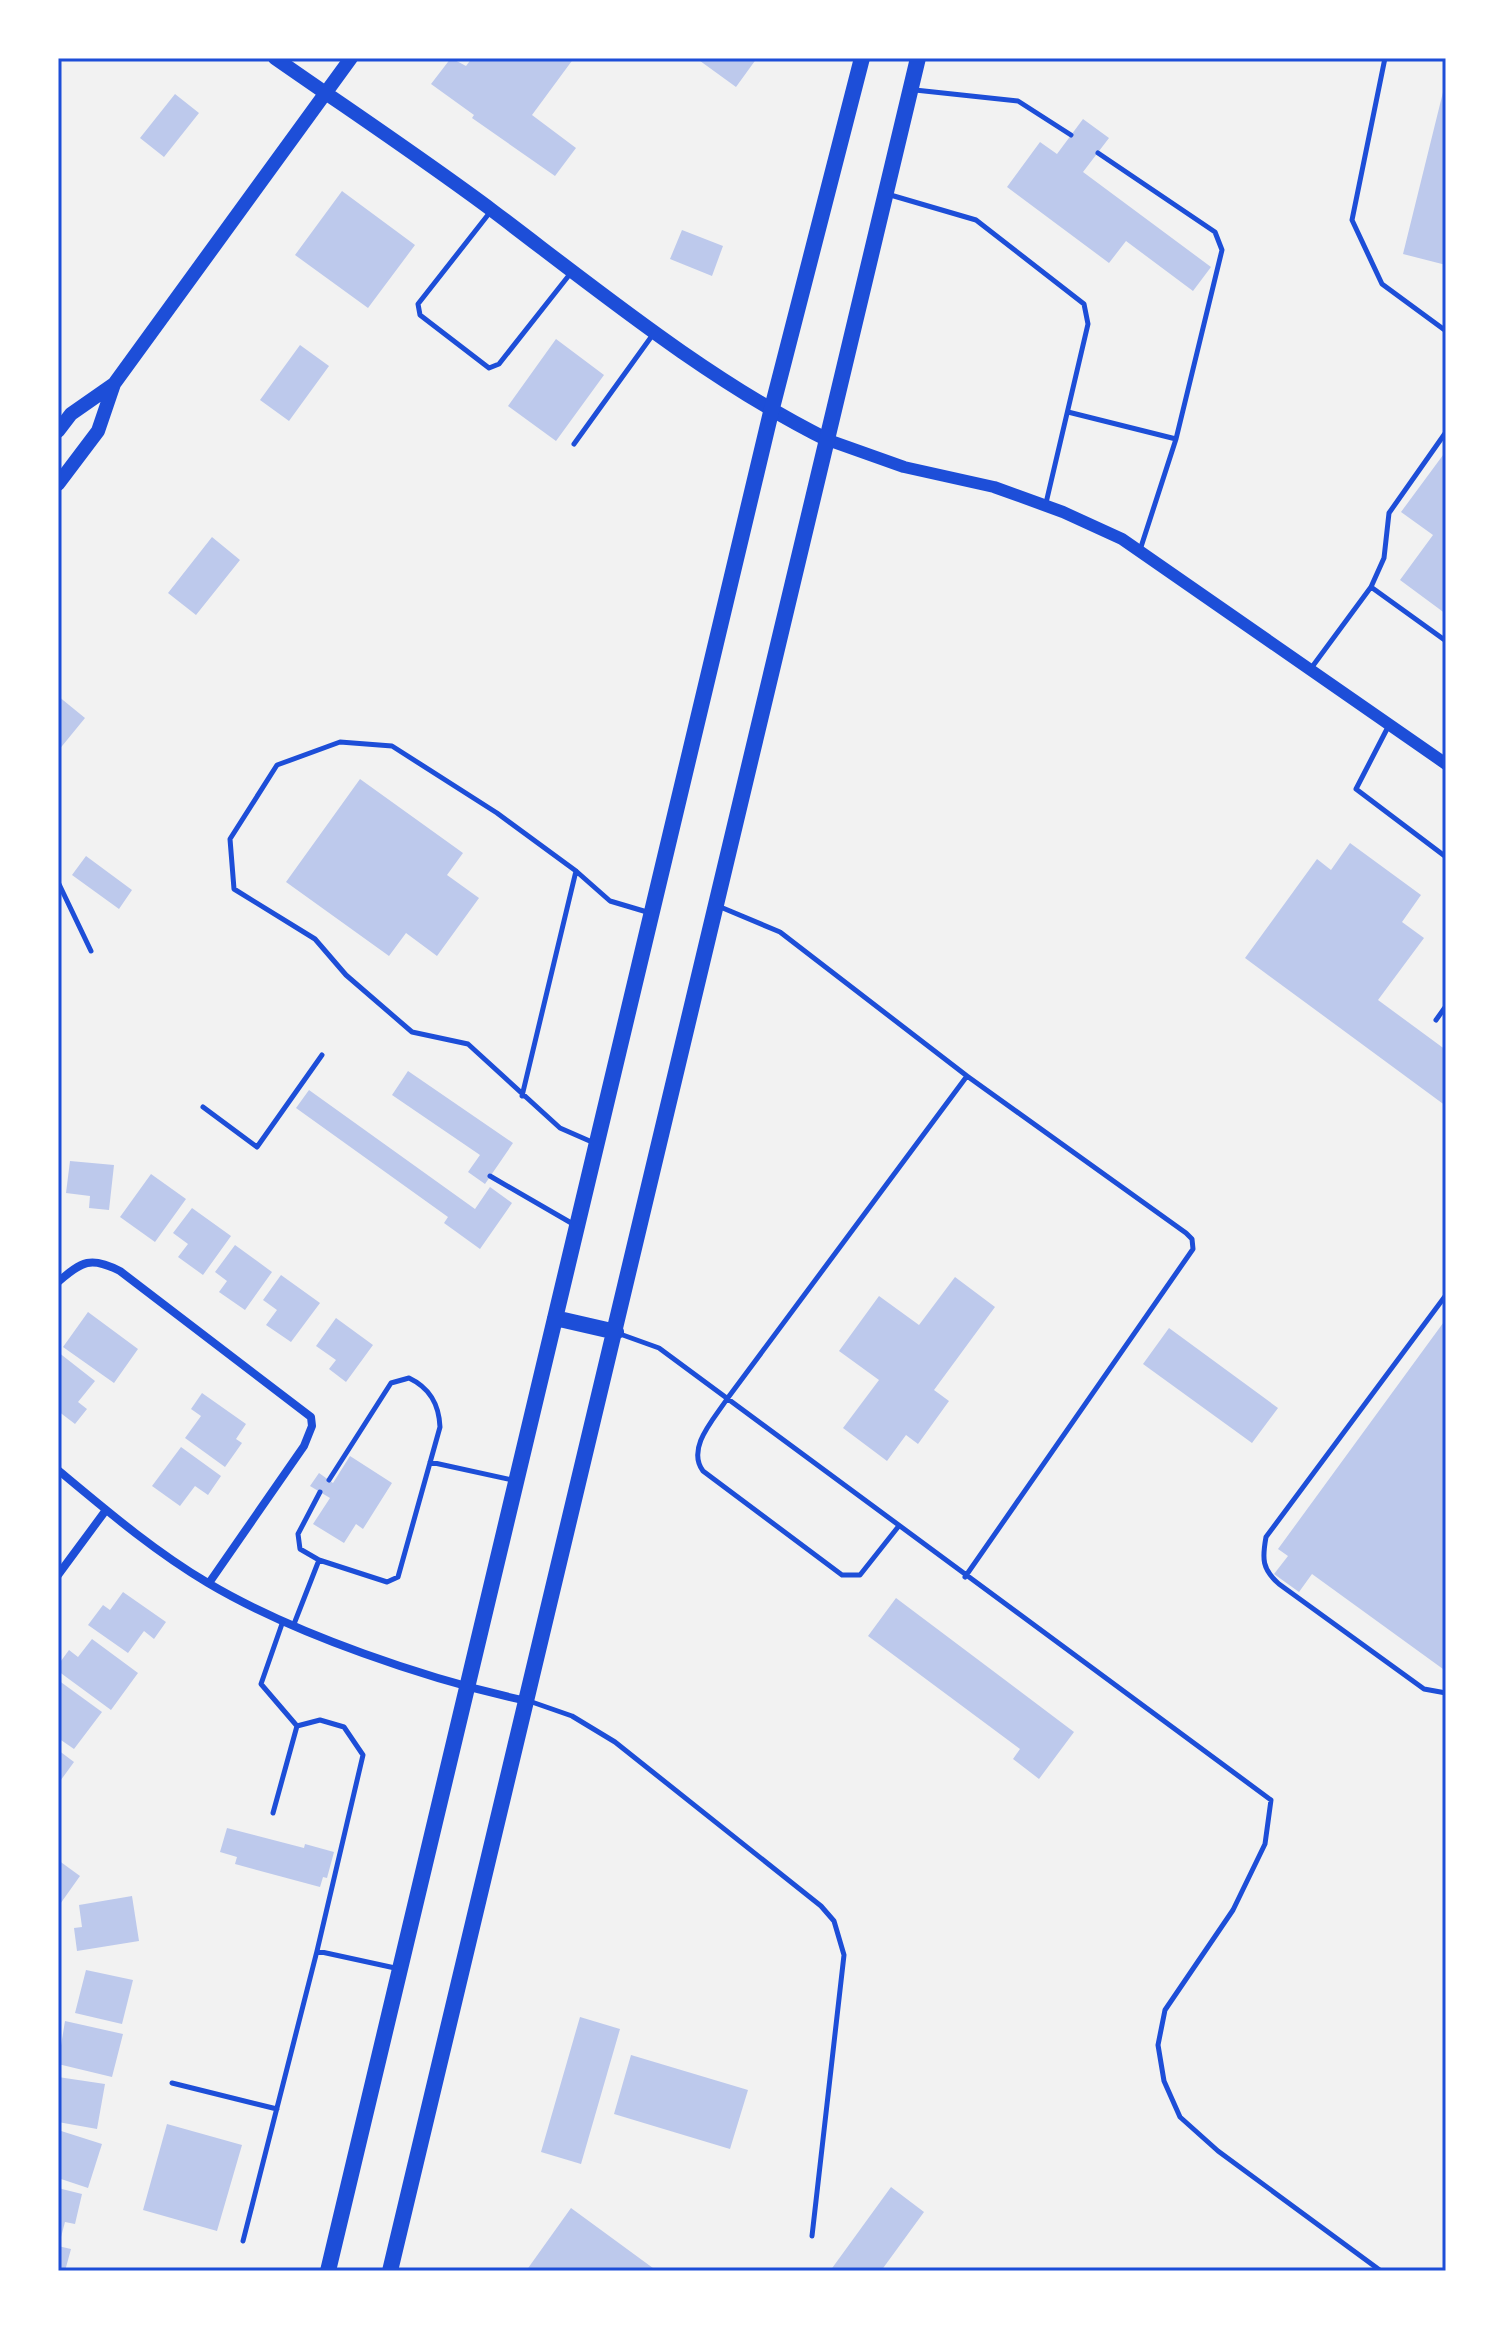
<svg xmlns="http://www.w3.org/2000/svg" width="1504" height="2329" viewBox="0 0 1504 2329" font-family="'Nunito Sans',sans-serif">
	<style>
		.building { fill: #bdc9ec }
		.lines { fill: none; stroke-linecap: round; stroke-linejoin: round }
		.service { stroke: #1d4ed8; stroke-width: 5 }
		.minor { stroke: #1d4ed8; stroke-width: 8 }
		.tertiary { stroke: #1d4ed8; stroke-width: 12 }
		.secondary { stroke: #1d4ed8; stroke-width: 14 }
		.primary { stroke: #1d4ed8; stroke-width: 16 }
		.neatline { fill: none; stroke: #1d4ed8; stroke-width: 3 }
	</style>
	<rect width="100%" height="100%" fill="#f2f2f2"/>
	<path class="building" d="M451 58 466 66 472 58H574L532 115 576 148 555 176 472 118 474 115 431 84Z
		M696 58H757L736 87Z
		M1445 84 1446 85V265L1403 254Z
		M175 94 199 113 164 157 140 138Z
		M1083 119 1109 138 1083 172 1211 267 1193 291 1126 241 1109 263 1007 187 1040 142 1057 154Z
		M342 191 415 245 368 308 295 255Z
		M682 230 723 246 712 276 670 259Z
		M556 339 604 375 556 441 508 406Z
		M300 345 329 366 289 421 260 400Z
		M1446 451V614L1400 580 1433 535 1401 512Z
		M212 537 240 560 196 615 168 593Z
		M58 696 85 718 58 751Z
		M360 779 463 853 447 875 479 898 437 956 406 933 389 956 286 882Z
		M1350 843 1421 895 1402 922 1424 938 1378 1000 1446 1050V1106L1245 958 1317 859 1331 870Z
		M86 856 132 890 119 909 72 875Z
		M408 1071 513 1143 485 1184 468 1172 480 1155 392 1095Z
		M309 1090 475 1209 490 1187 512 1203 480 1249 444 1223 448 1217 296 1108Z
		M70 1161 114 1165 109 1210 89 1208 90 1196 66 1193Z
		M151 1174 186 1199 155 1242 120 1217Z
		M192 1208 231 1236 203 1275 178 1257 188 1244 173 1233Z
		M235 1245 272 1272 245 1310 219 1292 227 1281 215 1272Z
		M281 1275 320 1303 291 1342 266 1325 277 1310 263 1300Z
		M955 1277 995 1307 934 1390 949 1401 918 1444 906 1435 887 1461 843 1428 879 1380 839 1351 879 1296 919 1325Z
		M88 1312 138 1349 114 1383 63 1347Z
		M336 1318 373 1345 346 1382 329 1369 336 1360 316 1346Z
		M1446 1319V1665L1443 1669 1312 1574 1299 1592 1274 1574 1288 1556 1278 1549Z
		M1169 1328 1278 1408 1252 1443 1143 1364Z
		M58 1352 95 1381 78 1402 87 1409 75 1424 58 1411Z
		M202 1393 246 1424 236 1439 242 1443 225 1467 185 1438 201 1416 191 1409Z
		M181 1447 221 1476 208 1495 195 1486 180 1506 152 1486Z
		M350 1456 392 1483 363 1529 356 1524 344 1543 313 1524 330 1498 310 1486 319 1473 333 1483Z
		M123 1592 166 1622 154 1639 144 1631 128 1653 88 1625 103 1605 110 1610Z
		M896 1598 1074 1732 1039 1779 1013 1759 1020 1749 868 1636Z
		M92 1639 138 1673 111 1710 58 1671V1665L69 1650 78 1657Z
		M58 1680 102 1712 74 1749 58 1738Z
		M58 1750 74 1762 58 1784Z
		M227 1828 304 1848 305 1844 334 1852 327 1878 323 1877 320 1887 235 1864 237 1857 220 1852Z
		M58 1860 80 1876 58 1907Z
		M132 1896 139 1941 77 1951 74 1928 82 1927 79 1905Z
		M86 1970 133 1980 122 2024 75 2013Z
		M580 2017 620 2029 581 2164 541 2152Z
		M65 2021 123 2034 112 2077 58 2064Z
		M631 2055 748 2090 730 2149 614 2114Z
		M58 2077 105 2084 97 2129 58 2122Z
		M167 2124 242 2145 217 2231 143 2210Z
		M58 2130 102 2144 88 2188 58 2178Z
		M891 2187 924 2212 881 2271H830Z
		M58 2188 82 2194 75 2224 65 2222 61 2237 58 2236Z
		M571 2208 657 2271H526Z
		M58 2246 71 2249 65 2271H58Z"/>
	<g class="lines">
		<path class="service" d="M1385 58 1352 220 1382 284 1446 331
			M915 90 1018 101 1071 135
			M1098 153 1215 232 1222 250 1176 439 1140 550
			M887 194 976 220 1084 304 1088 324 1046 503
			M491 211 418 304 420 315 489 368 499 364 570 274
			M1068 412 1176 439
			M574 444 654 333
			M1371 587 1446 641
			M1312 667 1371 587 1384 558 1389 513 1446 432
			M1388 727 1356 789 1446 857
			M58 882 91 951
			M718 906 780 932 967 1076 727 1399C714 1419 686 1448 703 1471L842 1575H860L898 1527
			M1436 1020 1446 1006
			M522 1096 576 871
			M203 1107 257 1147 322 1055
			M592 1142 560 1128 468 1044 412 1032 346 975 315 939 234 889 230 839 277 765 340 742 392 746 497 813 576 871 610 901 647 912
			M490 1176 573 1224
			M1446 1295 1266 1537C1262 1559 1262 1569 1279 1584L1424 1689 1446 1693
			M620 1334 659 1348 1271 1800 1265 1844 1233 1910 1165 2010 1158 2045 1164 2081 1180 2117 1218 2151 1381 2271
			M430 1462 512 1480
			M319 1560 387 1582 398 1577 440 1427C439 1404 430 1388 409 1378L391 1383 329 1480
			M965 1577 1193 1249 1192 1239 1186 1233 967 1076
			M294 1624 319 1560 300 1549 298 1534 320 1492
			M529 1701 572 1716 615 1742 821 1906 834 1921 844 1955 812 2236
			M297 1726 320 1720 344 1727 363 1755 317 1951
			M273 1813 297 1726 261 1684 283 1621
			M172 2083 277 2109
			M243 2241 317 1951 395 1968"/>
		<path class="minor" d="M58 1282C82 1261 91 1256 120 1271L311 1417 312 1426 304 1446 209 1583
			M58 1470C106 1510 154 1551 208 1583 294 1634 429 1680 527 1701
			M58 1575 106 1510"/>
		<path class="tertiary" d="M828 440 904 467 994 487 1063 512 1122 539 1446 764"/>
		<path class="secondary" d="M275 58C348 109 422 158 493 211 599 291 709 381 828 440
			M58 431 71 414 114 384
			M58 484 98 431 114 384 351 58"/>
		<path class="primary" d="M555 1318 616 1332
			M328 2271 772 408 862 58
			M390 2271 918 58"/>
	</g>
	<rect width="1504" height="2329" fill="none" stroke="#ffffff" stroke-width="120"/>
	<rect x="60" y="60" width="1384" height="2209" class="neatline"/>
</svg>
